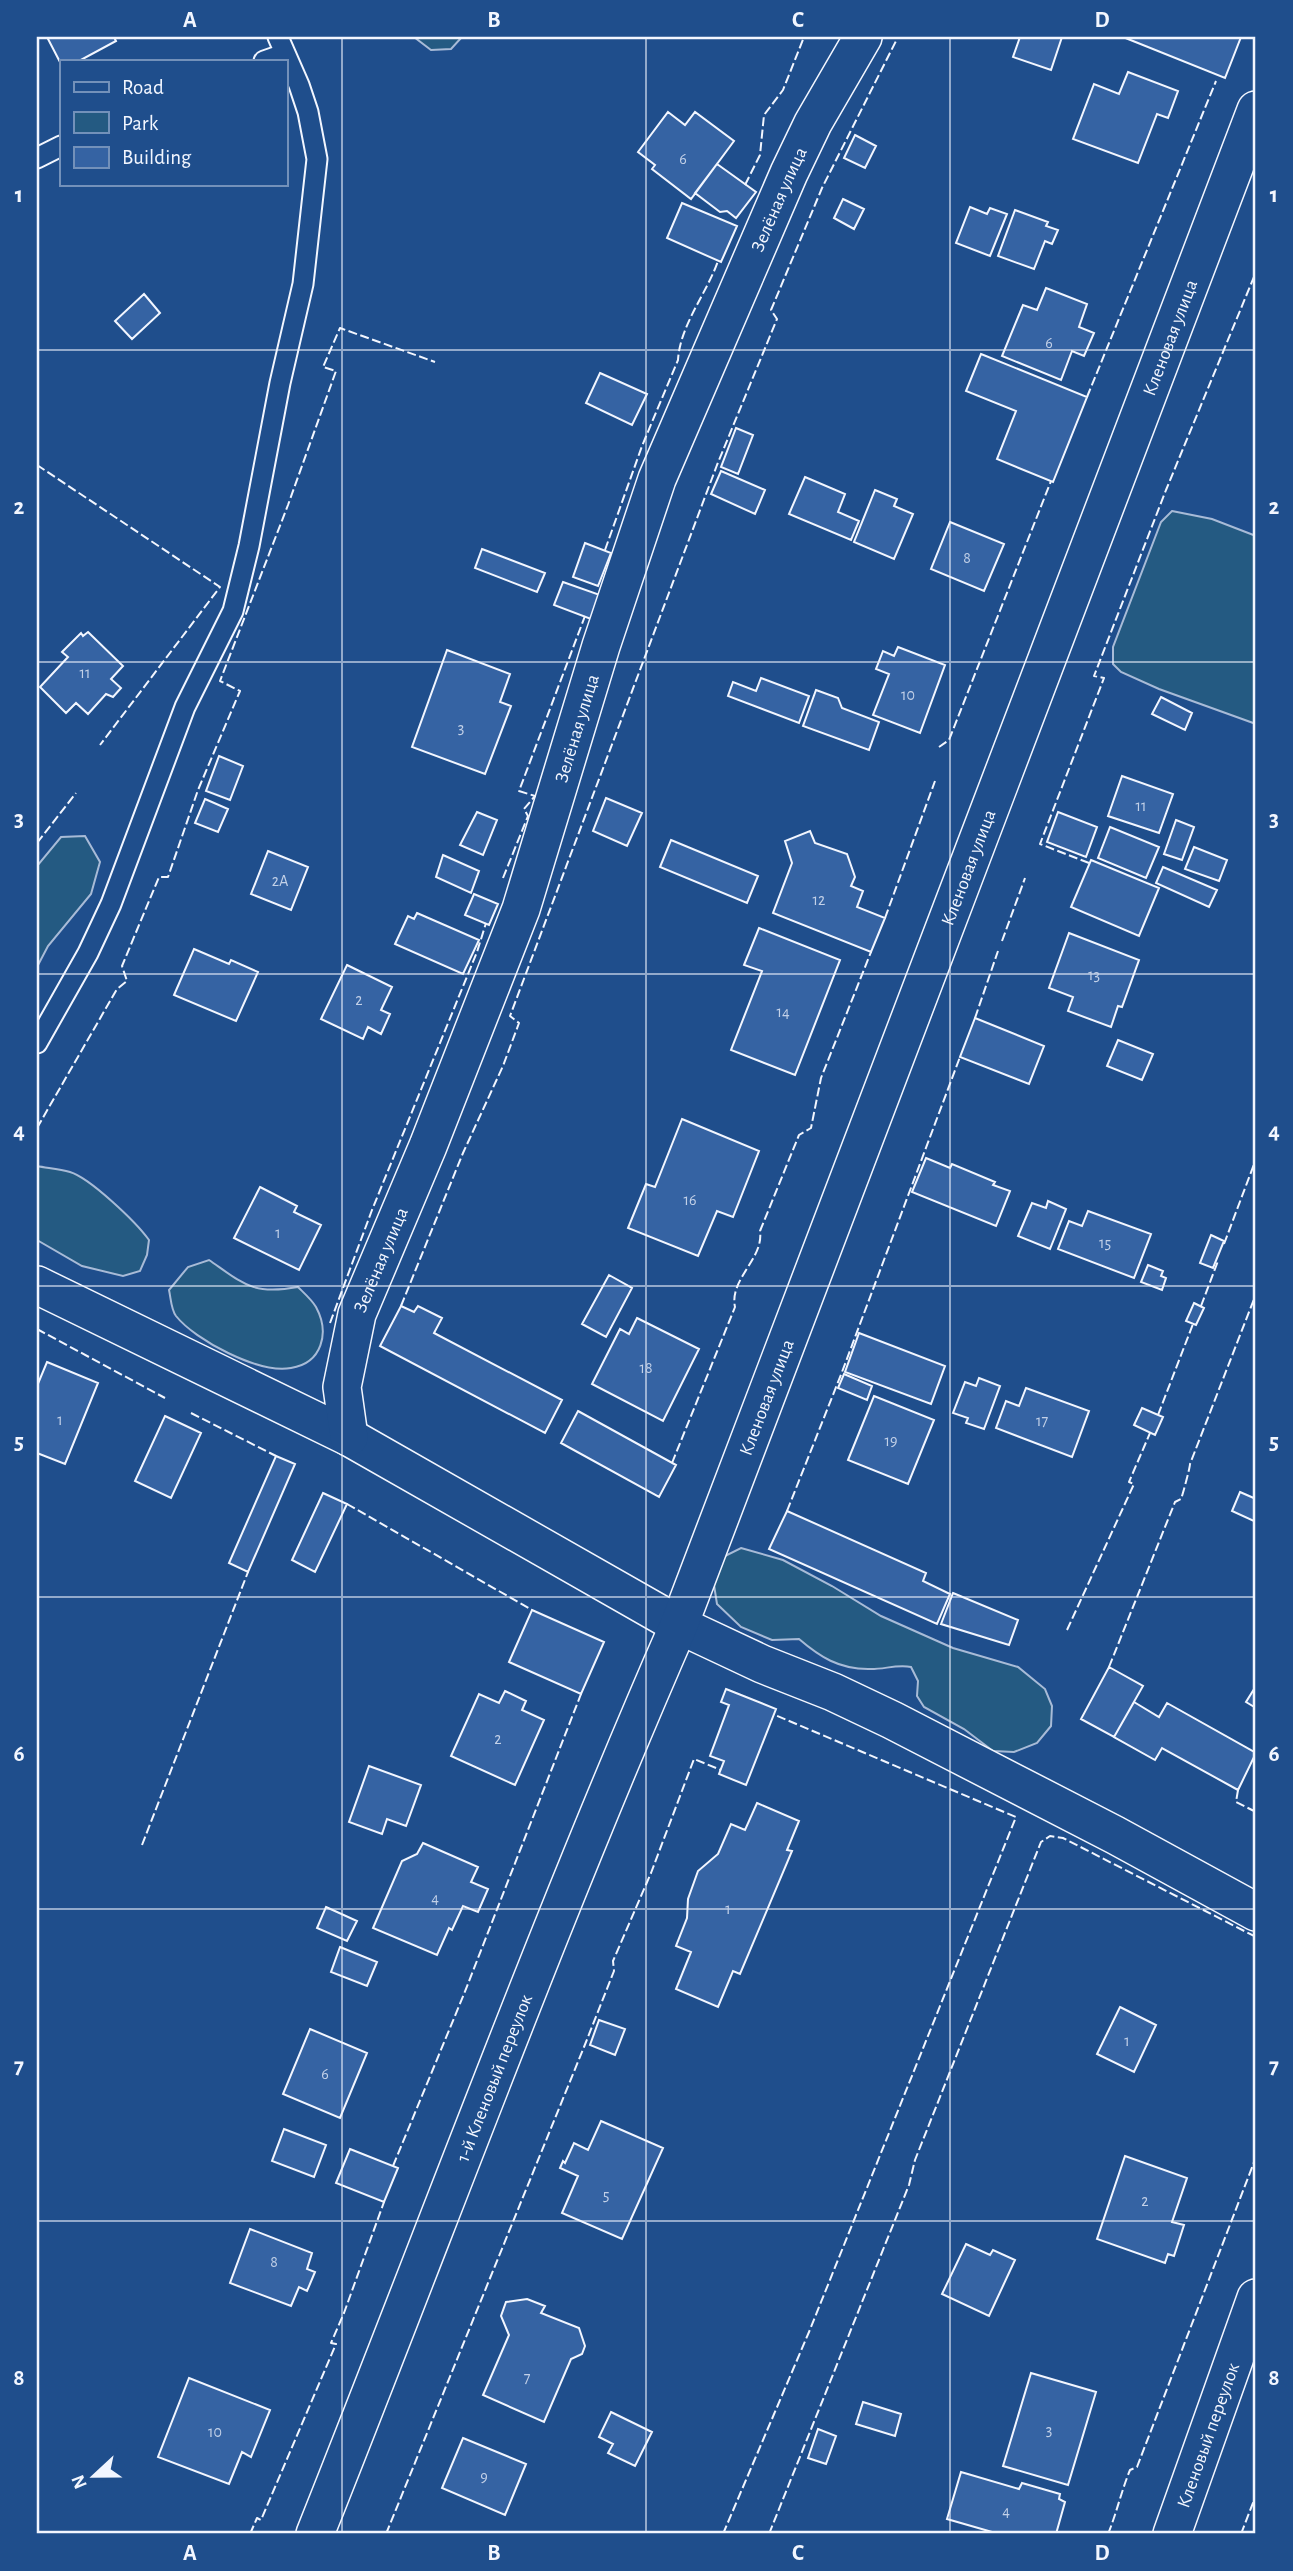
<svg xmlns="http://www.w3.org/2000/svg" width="1293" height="2571" viewBox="0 0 1293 2571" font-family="'Alegreya Sans',sans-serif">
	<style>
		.green { fill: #245a82; stroke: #a8bbd7; stroke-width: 2 }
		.building { fill: #3563a3; stroke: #f2f6ff; stroke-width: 2 }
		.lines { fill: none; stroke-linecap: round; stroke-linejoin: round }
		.service-casing { stroke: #f2f6ff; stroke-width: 23 }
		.minor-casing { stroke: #f2f6ff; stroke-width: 40 }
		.service { stroke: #1f4e8c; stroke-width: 19 }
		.minor { stroke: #1f4e8c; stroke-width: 37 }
		.fence { stroke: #f2f6ff; stroke-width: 2; stroke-dasharray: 9 3.5; stroke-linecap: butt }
		.grid { fill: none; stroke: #f2f6ff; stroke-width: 2; stroke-opacity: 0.55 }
		.labels { text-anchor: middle; stroke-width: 5; stroke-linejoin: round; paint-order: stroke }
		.number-label { font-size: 16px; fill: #c3d1e8 }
		.street-label { font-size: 19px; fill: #f2f6ff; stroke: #1f4e8c }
		.neatline { fill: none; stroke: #f2f6ff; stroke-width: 2.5 }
		.grid-label { font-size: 23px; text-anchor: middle; font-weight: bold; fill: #f2f6ff }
	</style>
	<rect width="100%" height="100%" fill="#1f4e8c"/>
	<path class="green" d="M414 37H462L451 49 431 50Z
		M1172 511 1212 519 1256 536V724L1159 689 1121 672 1113 664V647L1161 522Z
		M85 836 100 862 91 894 48 946 37 967V866L61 837Z
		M37 1166C47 1168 59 1169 70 1172 90 1178 136 1222 149 1240L147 1255 140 1271 123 1276 82 1266 37 1240Z
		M209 1260C245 1285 253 1295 298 1287 304 1293 312 1300 316 1307 330 1333 322 1363 291 1368 259 1374 195 1340 176 1316 171 1309 171 1299 169 1290L188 1267Z
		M741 1548 783 1560 832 1586 881 1616 953 1648 1018 1667 1045 1689 1052 1706 1051 1726 1037 1743 1014 1752 993 1751 964 1729 924 1707 917 1696 918 1681 911 1667C896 1664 883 1670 868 1669 839 1669 820 1657 799 1639L772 1640 741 1627 717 1604 714 1585 721 1558Z"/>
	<path class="building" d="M47 37H114L116 41 79 61H61V64Z
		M1020 37H1062L1051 70 1013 57Z
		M1123 37H1241L1225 78Z
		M1128 72 1178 91 1168 118 1157 114 1138 163 1073 139 1094 84 1119 94Z
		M668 112 685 125 695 112 734 141 691 199 652 169 655 165 638 152Z
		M855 135 876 146 865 168 844 158Z
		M717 164 756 192 736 218 727 211 720 212 695 193Z
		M843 199 864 209 854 229 834 218Z
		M682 203 737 226 721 262 667 238Z
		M970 207 987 214 990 208 1007 214 990 256 956 243Z
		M1015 210 1048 222 1046 226 1058 230 1052 244 1045 241 1034 269 998 256Z
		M1046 288 1087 304 1079 327 1094 333 1084 356 1072 351 1061 380 1002 356 1023 305 1037 310Z
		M144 294 160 313 132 339 115 321Z
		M981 354 1087 397 1053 482 997 459 1016 411 966 391Z
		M600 373 647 394 632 425 586 403Z
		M736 428 753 435 738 474 721 467Z
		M721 471 765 490 755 514 711 494Z
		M805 477 845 494 838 512 859 521 851 540 789 514Z
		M875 490 897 499 894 506 913 514 894 559 854 542Z
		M950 522 1004 544 984 591 931 569Z
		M585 543 611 553 598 586 573 577Z
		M482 549 545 573 537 592 475 568Z
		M563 582 600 595 591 619 554 605Z
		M88 632 123 666 111 679 121 688 113 697 106 694 88 714 76 703 66 713 40 687 68 657 62 652 81 633 83 636Z
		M898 647 945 665 920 733 873 715 889 674 876 669 883 651 894 656Z
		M447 650 510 674 500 702 511 706 485 774 412 747Z
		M761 678 809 696 799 723 728 696 733 682 756 691Z
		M816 690 838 698 842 708 879 722 869 750 803 726Z
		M1161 697 1192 713 1185 730 1152 714Z
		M219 756 243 766 230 800 206 791Z
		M1122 776 1173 794 1159 833 1108 816Z
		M606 798 642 813 627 846 593 831Z
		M205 799 228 809 218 832 195 823Z
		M477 812 497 820 483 855 460 845Z
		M1058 812 1097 827 1086 857 1047 842Z
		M1176 820 1194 827 1182 860 1164 854Z
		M1110 827 1159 847 1146 878 1098 858Z
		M810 831 815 843 847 854 855 877 851 886 863 891 857 907 885 918 871 952 773 913 792 863 785 841Z
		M671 840 758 876 747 903 660 867Z
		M1194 847 1227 860 1219 881 1185 869Z
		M268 851 308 867 291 910 251 894Z
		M443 855 479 871 471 893 436 877Z
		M1091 860 1159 888 1139 936 1071 907Z
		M1163 867 1217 890 1209 907 1156 883Z
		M474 894 498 904 489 925 465 915Z
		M417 913 479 940 463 974 395 944 408 916 414 919Z
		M759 928 840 960 795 1075 731 1050 762 971 744 965Z
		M1069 933 1139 960 1122 1007 1118 1006 1111 1027 1068 1011 1073 997 1049 988Z
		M194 949 229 964 231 960 258 972 236 1021 174 995Z
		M347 965 392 987 381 1010 390 1014 381 1034 368 1027 363 1039 321 1019Z
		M975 1018 1044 1046 1029 1084 960 1057Z
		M1118 1040 1153 1054 1142 1080 1107 1066Z
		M682 1119 759 1151 733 1217 717 1211 698 1256 628 1228 646 1184 655 1187Z
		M926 1158 950 1168 952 1164 995 1182 993 1185 1010 1191 996 1226 912 1192Z
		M260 1187 297 1206 294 1212 321 1225 299 1270 234 1238Z
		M1048 1201 1066 1209 1050 1249 1018 1236 1032 1203 1046 1208Z
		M1088 1211 1151 1234 1134 1278 1058 1249 1069 1221 1082 1226Z
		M1211 1235 1224 1241 1213 1268 1200 1263Z
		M1148 1265 1163 1271 1161 1276 1166 1278 1162 1290 1141 1282Z
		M609 1275 632 1288 606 1337 582 1324Z
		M1194 1303 1204 1308 1196 1325 1186 1321Z
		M401 1306 414 1312 418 1306 442 1318 434 1333 562 1400 545 1433 380 1346Z
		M637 1318 699 1349 663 1421 592 1384 620 1329 629 1334Z
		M859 1333 945 1366 931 1404 845 1372Z
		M47 1362 98 1383 65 1464 37 1453V1386Z
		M844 1374 872 1386 867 1400 838 1388Z
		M979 1378 1000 1386 984 1429 966 1423 968 1418 953 1413 965 1382 976 1386Z
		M1026 1388 1089 1411 1072 1457 996 1428 1006 1401 1019 1406Z
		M874 1396 934 1420 908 1484 848 1460Z
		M1142 1408 1163 1417 1155 1435 1134 1425Z
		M578 1411 676 1465 659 1497 561 1443Z
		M165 1416 201 1433 171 1498 135 1481Z
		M276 1456 295 1464 248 1572 229 1563Z
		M1240 1492 1256 1499V1522L1232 1511Z
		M323 1493 347 1504 315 1572 292 1560Z
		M787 1511 926 1573 923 1581 950 1594 937 1624 769 1549Z
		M953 1593 1018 1620 1009 1645 941 1624Z
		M532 1610 604 1642 581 1694 509 1662Z
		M1109 1667 1143 1686 1114 1737 1081 1719Z
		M1256 1686V1708L1246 1702Z
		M726 1689 776 1709 746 1785 719 1774 724 1761 710 1756 729 1705 721 1702Z
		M505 1691 526 1701 522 1710 544 1720 515 1785 451 1756 479 1694 499 1703Z
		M1134 1702 1159 1717 1167 1703 1256 1753 1238 1790 1162 1748 1155 1760 1114 1737Z
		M369 1766 421 1785 406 1826 387 1819 382 1834 349 1822Z
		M757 1803 799 1821 787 1850 792 1851 740 1974 733 1971 718 2007 676 1989 691 1952 676 1946 687 1918 688 1899 698 1871 718 1854 731 1824 745 1830Z
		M423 1843 478 1867 471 1882 488 1889 478 1912 463 1906 452 1930 449 1928 437 1955 373 1928 402 1861 417 1854Z
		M326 1907 357 1921 347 1941 317 1928Z
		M340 1947 377 1962 367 1986 331 1972Z
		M1120 2007 1156 2025 1134 2072 1097 2054Z
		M599 2020 625 2029 615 2055 590 2045Z
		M310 2029 367 2053 340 2118 283 2094Z
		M601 2121 663 2148 622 2239 562 2213 578 2176 560 2168 563 2161 565 2163 574 2143 588 2150Z
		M284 2129 326 2145 314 2177 272 2161Z
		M350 2149 398 2168 384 2202 336 2183Z
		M1125 2156 1187 2178 1172 2222 1184 2225 1174 2256 1168 2254 1165 2263 1097 2239Z
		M250 2229 312 2253 307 2269 315 2272 307 2291 299 2287 291 2306 230 2283Z
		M966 2244 990 2255 993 2250 1015 2260 989 2316 942 2294Z
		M527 2299 545 2306 541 2313 579 2328 585 2346 582 2354 571 2359 544 2422 483 2395 509 2335 501 2316 506 2302Z
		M1031 2373 1096 2392 1068 2485 1003 2466Z
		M189 2378 270 2410 251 2457 242 2452 229 2484 158 2457Z
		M863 2402 901 2414 895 2436 856 2424Z
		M611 2412 652 2432 635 2466 608 2453 613 2444 599 2437Z
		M818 2429 836 2436 826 2464 808 2458Z
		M463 2438 526 2464 505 2515 442 2488Z
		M961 2472 1019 2489 1022 2483 1060 2494 1059 2499 1065 2502 1056 2534H999L947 2519Z"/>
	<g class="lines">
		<g class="service-casing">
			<path id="service" d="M264 61 284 54
				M37 158 61 146
				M37 1043 88 953 111 904 185 707 233 611 249 546 280 383 303 284 317 159 308 112 299 85 278 37"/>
		</g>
		<g class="minor-casing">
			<g id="minor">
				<path d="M37 1285 349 1437 679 1625 762 1664 833 1692 892 1720 1115 1835 1256 1912"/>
				<path id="s1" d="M349 1437 342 1387 357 1314 428 1146 521 909 601 646 657 479 789 173 813 123 863 37"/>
				<path id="s2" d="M315 2534C436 2231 548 1924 679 1625L1256 110"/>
				<path id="s3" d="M1172 2534 1256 2298"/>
			</g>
		</g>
		<use href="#service" class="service"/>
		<use href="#minor" class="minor"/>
		<path class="fence" d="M745 185 760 155 764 115 783 90 804 37
			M1087 397 1216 81
			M37 465 220 587 100 745
			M605 550 642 446 678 360C680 325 707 293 718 261
			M939 747 949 740 1051 481
			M37 843 76 793
			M1089 863 1040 844 1104 678 1094 676 1166 490 1256 272
			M503 878 528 816 524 809 535 796 519 791 585 616
			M885 918 935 781
			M1002 941 1025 878
			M975 1018 998 951
			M37 1128 117 989 127 981 122 966 159 877H168L198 790 240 691 220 681 288 505 336 371 323 367 340 328 435 362
			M1224 1244 1256 1159
			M401 1306 463 1153 503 1066 519 1023 510 1016 717 465 777 319 771 310 822 188 898 37
			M1201 1306 1218 1261
			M330 1323 372 1210 477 952 486 923
			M37 1329 165 1398
			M191 1413 276 1456
			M1158 1415 1193 1324
			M672 1463 735 1307C729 1279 764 1259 760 1231L799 1135 811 1128 821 1078 871 952
			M347 1504 532 1610
			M787 1511 842 1372 960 1057
			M1067 1630 1134 1484 1129 1482 1150 1433
			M1109 1667 1175 1502C1177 1501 1179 1500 1181 1499 1182 1497 1190 1468 1190 1464L1256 1294
			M1238 1790 1236 1802 1256 1812
			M142 1845 248 1572
			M393 2166 464 1994 581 1694
			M250 2534 257 2518 261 2520 336 2344 331 2343 344 2313 384 2202
			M386 2534 584 2047 614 1971 613 1961 651 1873 694 1759 721 1770
			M723 2534 809 2332 1016 1817 775 1715
			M769 2534 909 2185 915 2160 1041 1842 1050 1836 1063 1838 1256 1937
			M1108 2534C1117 2512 1121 2492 1130 2470L1137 2467 1256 2157
			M1241 2534 1256 2495"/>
	</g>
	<path class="grid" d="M342 37V2534M646 37V2534M950 37V2534M37 350H1256M37 662H1256M37 974H1256M37 1286H1256M37 1597H1256M37 1909H1256M37 2221H1256"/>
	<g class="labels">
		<g class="number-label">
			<text x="683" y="164">6</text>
			<text x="1049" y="348">6</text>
			<text x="967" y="563">8</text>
			<text x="85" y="678">11</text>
			<text x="908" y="700">10</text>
			<text x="461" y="733">3</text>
			<text x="1141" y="811">11</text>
			<text x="280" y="886">2А</text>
			<text x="819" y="905">12</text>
			<text x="1094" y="980">13</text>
			<text x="359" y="1005">2</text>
			<text x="783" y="1017">14</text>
			<text x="690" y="1205">16</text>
			<text x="278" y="1238">1</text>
			<text x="1105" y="1248">15</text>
			<text x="646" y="1373">18</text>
			<text x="60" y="1425">1</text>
			<text x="1042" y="1426">17</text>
			<text x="891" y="1446">19</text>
			<text x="498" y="1744">2</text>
			<text x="435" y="1903">4</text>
			<text x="728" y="1914">1</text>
			<text x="1127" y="2046">1</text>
			<text x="325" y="2079">6</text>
			<text x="606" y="2200">5</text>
			<text x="1145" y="2206">2</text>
			<text x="274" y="2267">8</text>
			<text x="527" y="2383">7</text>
			<text x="1049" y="2435">3</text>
			<text x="215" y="2437">10</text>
			<text x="484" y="2482">9</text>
			<text x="1006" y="2516">4</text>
		</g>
		<g class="street-label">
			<text dy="7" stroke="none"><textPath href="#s1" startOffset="1318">Зелёная улица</textPath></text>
			<text dy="7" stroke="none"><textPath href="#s2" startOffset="2357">Кленовая улица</textPath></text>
			<text dy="7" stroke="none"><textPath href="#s1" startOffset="751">Зелёная улица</textPath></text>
			<text dy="7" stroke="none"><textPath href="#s2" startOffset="1790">Кленовая улица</textPath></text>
			<text dy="7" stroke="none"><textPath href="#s1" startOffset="184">Зелёная улица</textPath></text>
			<text dy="7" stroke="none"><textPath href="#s2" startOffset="1223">Кленовая улица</textPath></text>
			<text dy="7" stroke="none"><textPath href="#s2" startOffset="490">1-й Кленовый переулок</textPath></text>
			<text dy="7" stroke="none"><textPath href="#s3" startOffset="105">Кленовый переулок</textPath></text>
		</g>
	</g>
	<rect width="1293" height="2571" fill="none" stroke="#1f4e8c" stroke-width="77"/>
	<rect x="60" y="60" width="228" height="126" fill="#1f4e8c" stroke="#7391ba" stroke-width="2"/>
	<rect x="74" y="82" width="35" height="10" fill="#1f4e8c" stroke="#7391ba" stroke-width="2"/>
	<text x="122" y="94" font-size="21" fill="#f2f6ff">Road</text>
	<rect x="74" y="112" width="35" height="21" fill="#245a82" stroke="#7391ba" stroke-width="2"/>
	<text x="122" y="130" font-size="21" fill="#f2f6ff">Park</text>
	<rect x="74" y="147" width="35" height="21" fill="#3563a3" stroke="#7391ba" stroke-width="2"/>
	<text x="122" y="164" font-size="21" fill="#f2f6ff">Building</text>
	<g transform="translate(94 2476) rotate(248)" stroke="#1f4e8c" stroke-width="5" paint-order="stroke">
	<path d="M0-5L12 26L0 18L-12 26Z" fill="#f2f6ff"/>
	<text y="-10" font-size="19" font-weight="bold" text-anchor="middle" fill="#f2f6ff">N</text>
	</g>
	<rect x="38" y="38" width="1216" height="2494" class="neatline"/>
	<g class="grid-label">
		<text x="190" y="27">A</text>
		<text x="494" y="27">B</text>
		<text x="798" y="27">C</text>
		<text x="1102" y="27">D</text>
		<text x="19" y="202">1</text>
		<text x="1274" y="202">1</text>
		<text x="19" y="514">2</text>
		<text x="1274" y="514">2</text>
		<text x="19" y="826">3</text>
		<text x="1274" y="826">3</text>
		<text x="19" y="1138">4</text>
		<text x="1274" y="1138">4</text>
		<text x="19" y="1449">5</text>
		<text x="1274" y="1449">5</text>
		<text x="19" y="1761">6</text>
		<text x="1274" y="1761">6</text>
		<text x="19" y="2073">7</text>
		<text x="1274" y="2073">7</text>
		<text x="19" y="2385">8</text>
		<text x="1274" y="2385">8</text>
		<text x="190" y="2560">A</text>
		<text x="494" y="2560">B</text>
		<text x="798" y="2560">C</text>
		<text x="1102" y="2560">D</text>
	</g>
</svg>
